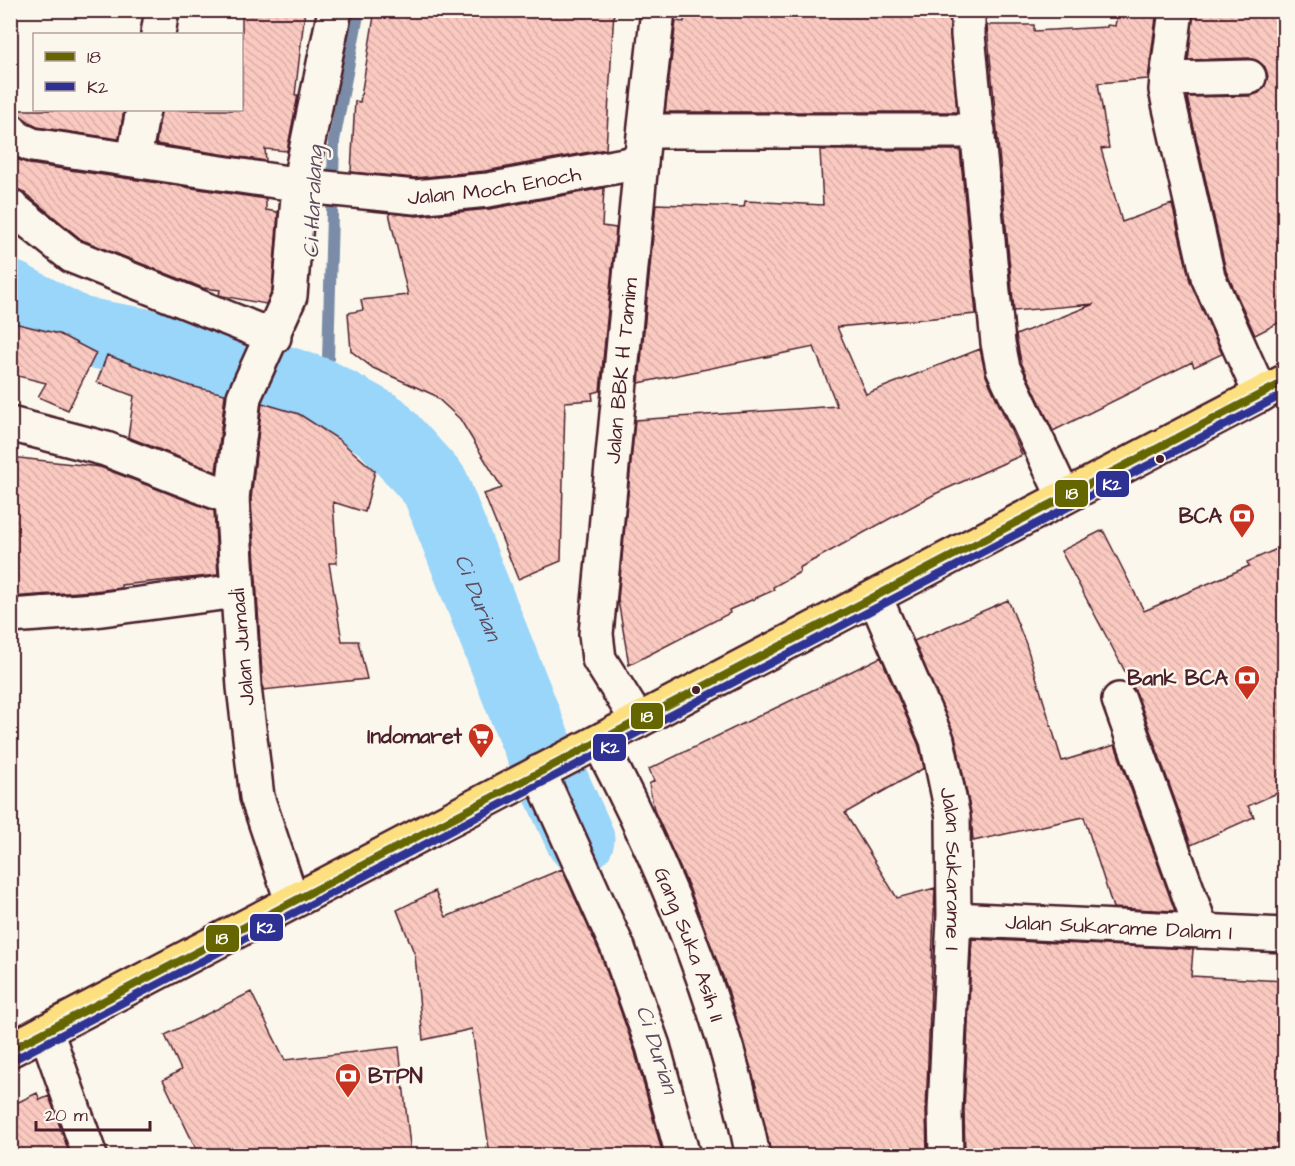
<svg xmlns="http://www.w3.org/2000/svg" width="1295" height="1166" viewBox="0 0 1295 1166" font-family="'Architects Daughter',sans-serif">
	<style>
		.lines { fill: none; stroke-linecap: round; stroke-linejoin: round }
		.stream { stroke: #7a8ca7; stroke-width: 12 }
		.river { stroke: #9ad5fa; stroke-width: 69 }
		.building { fill: url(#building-back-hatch); stroke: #4a1f2b; stroke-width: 1.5 }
		.street-casing { stroke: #4a1f2b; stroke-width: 38 }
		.primary-casing { stroke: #4a1f2b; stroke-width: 38 }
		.street { stroke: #fbf7ec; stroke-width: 33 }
		.primary { stroke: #fce080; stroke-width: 33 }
		.bus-1-casing { stroke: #fbf7ec; stroke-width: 12 }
		.bus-2-casing { stroke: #fbf7ec; stroke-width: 12 }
		.bus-1 { stroke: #660; stroke-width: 8 }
		.bus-2 { stroke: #2e3192; stroke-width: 8 }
		.bus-dot { fill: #4a1f2b; stroke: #fbf7ec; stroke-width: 2 }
		.labels { text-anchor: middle; stroke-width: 5; stroke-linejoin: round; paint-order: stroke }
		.street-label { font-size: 21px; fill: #4a1f2b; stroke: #fbf7ec }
		.poi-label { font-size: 21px; font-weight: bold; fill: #4a1f2b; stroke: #fbf7ec; text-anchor: end }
		.water-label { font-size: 22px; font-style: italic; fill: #5e4c5f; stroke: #fbf7ec }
		.line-badge { stroke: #fbf7ec; stroke-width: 2 }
		.badge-label { font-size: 16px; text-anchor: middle; font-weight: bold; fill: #fff }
	</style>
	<defs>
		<pattern id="building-back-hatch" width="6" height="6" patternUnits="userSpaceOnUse" patternTransform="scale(1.5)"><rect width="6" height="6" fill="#facac1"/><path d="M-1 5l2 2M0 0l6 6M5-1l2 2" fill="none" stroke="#d8ada6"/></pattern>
	</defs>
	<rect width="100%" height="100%" fill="#fbf7ec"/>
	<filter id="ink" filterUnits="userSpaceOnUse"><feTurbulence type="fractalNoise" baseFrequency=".0167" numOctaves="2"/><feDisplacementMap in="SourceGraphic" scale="12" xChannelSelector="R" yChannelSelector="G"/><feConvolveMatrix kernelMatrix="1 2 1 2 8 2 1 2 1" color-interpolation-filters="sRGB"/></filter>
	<g filter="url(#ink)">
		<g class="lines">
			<path class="stream" d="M327 396 334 141 359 10"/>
			<path class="river" id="s1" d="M10 295 78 331 206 354 319 392 381 426 435 486 533 735 580 839"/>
		</g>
		<path class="building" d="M242 10H305L295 95H298L287 151 265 149 266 161 156 144 161 110H242Z
			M375 10H614L606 149 485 171 415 178 351 172 355 101 360 102Z
			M685 10H949L957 112H665L676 21 684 22Z
			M1118 10H1157L1148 79 1098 83 1109 148 1101 149 1122 222 1172 204 1190 281 1222 354 1194 367 1192 362 1053 431 1021 362 1016 335 1094 304 1014 311 987 25H1034V31L1107 27V25L1115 26Z
			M1194 10H1284V320L1255 335 1226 271 1187 97 1250 96 1259 93 1265 86 1268 76 1265 67 1258 61 1249 58 1188 60Z
			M18 110H124L119 139 37 127 17 113Z
			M820 150H960L976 314 837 327 866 394 980 349 986 376 1022 455 937 493 799 568 800 572 773 587 774 590 729 610 730 613 629 665 618 600 635 420 837 406 814 347 639 383 656 204 744 207 745 201 823 205Z
			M14 158 29 164 266 199V210L278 212 272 291 266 304 223 296 219 295 220 290 203 288 82 240 22 191 12 187Z
			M604 188 602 226 616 228 600 391 592 393 593 400 565 402 561 561 518 579 484 494 502 488 460 419 434 395 373 368 351 351 348 313 363 310 361 300 408 295 389 213 417 216 490 209Z
			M10 322 59 334 96 353 68 410 38 397 46 383 10 374Z
			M107 355 190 386 225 394 216 472 128 437 134 396 97 382Z
			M262 403 299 414 338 439 375 471 365 512 333 502 337 563H329L342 641H358L367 679 263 690 251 499Z
			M10 457 100 467 214 511 218 575 121 585V588L93 591 10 597Z
			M1103 530 1144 611 1249 566 1247 562 1284 546V790L1248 806 1254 817 1191 845 1137 694 1061 551Z
			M1008 600 1026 644 1062 761 1115 745 1175 911 1113 908 1084 817 973 841 971 813 955 736 914 641Z
			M881 657 919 746 924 768 845 813 897 898 935 888 926 1110 927 1154 771 1155 759 1097 728 990 688 885 654 810 649 784 654 781 649 769Z
			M562 869 601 955 635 1052 663 1155H490L472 1029 423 1040 415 955 397 910 435 891 446 917Z
			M972 939 1193 949 1191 976 1284 981V1129L1280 1155 965 1154 964 1111Z
			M251 992 285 1060 399 1047 411 1155H199L163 1080 181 1070 165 1035Z
			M37 1093 40 1100 49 1096 70 1155H10V1106Z"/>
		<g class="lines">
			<g class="street-casing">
				<g id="street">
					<path d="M968 10V35L998 343 1003 368 1064 497"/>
					<path d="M158 34 162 10"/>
					<path d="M1249 77 1167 79 1166 90 1208 277 1261 395"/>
					<path d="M1167 79 1176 10"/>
					<path id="s2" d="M10 130 17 138 32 145 315 187 415 197 488 190 641 162"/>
					<path d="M645 131H978"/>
					<path d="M134 158 143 110"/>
					<path d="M10 206 72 256 274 337"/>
					<path d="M10 424 106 449 232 498"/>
					<path id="s3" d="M875 597 937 740 953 817 954 919 945 1111 946 1156"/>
					<path d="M10 616 95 610 237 591"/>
					<path d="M1119 700 1202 931"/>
					<path id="s4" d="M638 721 599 659 596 634 641 162 658 10"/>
					<path id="s5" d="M599 742C668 873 724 1010 753 1156"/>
					<path d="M539 772 618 948 653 1046 683 1156"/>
					<path d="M292 901 257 797 244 687 232 498 244 397 290 296 299 185 335 10"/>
					<path id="s6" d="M954 919 1284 935"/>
					<path d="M46 1031 90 1156"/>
				</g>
			</g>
			<g class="primary-casing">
				<path id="primary" d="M10 1050 1284 382"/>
			</g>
			<use href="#street" class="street"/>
			<use href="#primary" class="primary"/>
			<g class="bus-1-casing">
				<path id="bus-1" d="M10 1050 1284 382"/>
			</g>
			<g class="bus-2-casing">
				<path id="bus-2" d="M15 1059 1284 394"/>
			</g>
			<use href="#bus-1" class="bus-1"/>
			<use href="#bus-2" class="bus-2"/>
		</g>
	</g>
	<defs>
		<g id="bank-pin" transform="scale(1.35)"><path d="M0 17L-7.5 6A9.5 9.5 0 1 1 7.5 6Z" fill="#c8321e" stroke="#fbf7ec"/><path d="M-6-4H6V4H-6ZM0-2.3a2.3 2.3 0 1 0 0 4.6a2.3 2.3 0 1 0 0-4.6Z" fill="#fff"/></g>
		<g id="supermarket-pin" transform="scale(1.35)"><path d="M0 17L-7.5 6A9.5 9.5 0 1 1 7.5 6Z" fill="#c8321e" stroke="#fbf7ec"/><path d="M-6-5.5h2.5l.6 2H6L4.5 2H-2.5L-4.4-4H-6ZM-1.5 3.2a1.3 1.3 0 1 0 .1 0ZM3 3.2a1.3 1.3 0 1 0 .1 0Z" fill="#fff"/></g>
	</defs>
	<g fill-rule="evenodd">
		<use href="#bank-pin" x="1242" y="516"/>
		<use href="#bank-pin" x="1247" y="678"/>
		<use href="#supermarket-pin" x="481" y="736"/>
		<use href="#bank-pin" x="348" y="1076"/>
	</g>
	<g class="bus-dot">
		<circle cx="1160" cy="459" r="5"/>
		<circle cx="696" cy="690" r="5"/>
	</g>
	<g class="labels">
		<g class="street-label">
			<text dy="7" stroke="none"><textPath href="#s2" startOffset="494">Jalan Moch Enoch</textPath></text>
			<text dy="7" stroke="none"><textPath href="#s4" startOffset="363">Jalan BBK H Tamim</textPath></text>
			<text transform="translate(242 647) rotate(-95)" y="7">Jalan Jumadi</text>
			<text dy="7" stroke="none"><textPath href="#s3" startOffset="286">Jalan Sukarame I</textPath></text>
			<text dy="7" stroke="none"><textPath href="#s6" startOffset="165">Jalan Sukarame Dalam I</textPath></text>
			<text dy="7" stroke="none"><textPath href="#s5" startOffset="222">Gang Suka Asih II</textPath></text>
		</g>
		<g class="poi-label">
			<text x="1222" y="523">BCA</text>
			<text x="1228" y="685">Bank BCA</text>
			<text x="462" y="743">Indomaret</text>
			<text x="368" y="1083" text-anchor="start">BTPN</text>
		</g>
		<g class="water-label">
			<text transform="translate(312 202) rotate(-88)" y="8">Ci Haralang</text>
			<text dy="8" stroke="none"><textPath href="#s1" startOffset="597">Ci Durian</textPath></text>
			<text transform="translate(658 1049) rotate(72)" y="8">Ci Durian</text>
		</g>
	</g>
	<g class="line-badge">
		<rect x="1095" y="470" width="35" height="28" rx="6" fill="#2e3192"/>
		<rect x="1054" y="479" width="35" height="29" rx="6" fill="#660"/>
		<rect x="630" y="702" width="34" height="28" rx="6" fill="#660"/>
		<rect x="592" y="733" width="35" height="29" rx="6" fill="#2e3192"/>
		<rect x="249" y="913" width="35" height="29" rx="6" fill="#2e3192"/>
		<rect x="205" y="924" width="35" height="29" rx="6" fill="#660"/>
	</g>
	<g class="badge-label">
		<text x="1112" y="490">K2</text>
		<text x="1072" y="499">18</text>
		<text x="647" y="722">18</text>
		<text x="610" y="753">K2</text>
		<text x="266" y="933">K2</text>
		<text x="222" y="944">18</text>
	</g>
	<rect width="1295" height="1166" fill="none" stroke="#fbf7ec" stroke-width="36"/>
	<rect x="18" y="18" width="1259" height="1130" fill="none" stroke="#4a1f2b" stroke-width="2" filter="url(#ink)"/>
	<rect x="33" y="33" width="210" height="78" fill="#fbf7ec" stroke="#b4a19f" stroke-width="1.5"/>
	<rect x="45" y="52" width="30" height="9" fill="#666600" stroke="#b4a19f" stroke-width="1.5"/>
	<text x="87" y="63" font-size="18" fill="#4a1f2b">18</text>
	<rect x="45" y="82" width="30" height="9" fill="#2e3192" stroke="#b4a19f" stroke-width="1.5"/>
	<text x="87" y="93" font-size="18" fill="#4a1f2b">K2</text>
	<path d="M36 1121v9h114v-9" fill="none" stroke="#4a1f2b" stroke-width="3"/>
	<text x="45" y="1121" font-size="18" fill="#4a1f2b" stroke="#fbf7ec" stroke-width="4.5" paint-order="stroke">20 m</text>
</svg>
